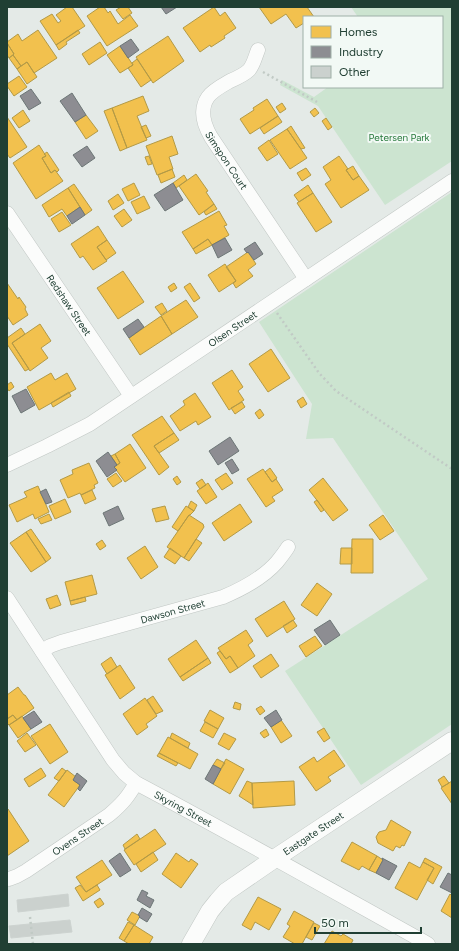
<svg xmlns="http://www.w3.org/2000/svg" width="459" height="951" viewBox="0 0 459 951" font-family="Figtree,sans-serif">
	<style>
		.green { fill: #cce4d0 }
		.homes { fill: #f2c14e; stroke: #b39a46 }
		.industry { fill: #8d8d92; stroke: #6c7676 }
		.building { fill: #cbd1ce; stroke: #cdd3d0 }
		.lines { fill: none; stroke-linecap: round; stroke-linejoin: round }
		.minor-casing { stroke: #c1c7c4; stroke-width: 15 }
		.tertiary-casing { stroke: #c1c7c4; stroke-width: 19 }
		.path { stroke: #c1cac5; stroke-width: 2.5; stroke-dasharray: 2 3; stroke-linecap: butt }
		.minor { stroke: #fbfcfb; stroke-width: 14 }
		.tertiary { stroke: #fbfcfb; stroke-width: 18 }
		.labels { text-anchor: middle; stroke-width: 4; stroke-linejoin: round; paint-order: stroke }
		.park-label { font-size: 10px; fill: #27793c; stroke: #f2f9f5 }
		.street-label { font-size: 10px; fill: #203f33; stroke: #f2f9f5 }
	</style>
	<rect width="100%" height="100%" fill="#e4eae7"/>
	<path class="green" d="M351 7H452V161L385 205 318 106 280 85 282 80 314 97 328 87H442V17H358Z
		M452 192V724L361 785 285 671 428 579 333 438 306 439 312 404 259 322Z"/>
	<path class="homes" d="M67 7H72L85 26 56 45 40 21 52 14 58 23 61 21 56 15Z
		M100 7H104L108 13 110 11 118 24 130 15 138 26 107 46 87 16Z
		M121 7H128L132 13 123 19 116 10Z
		M214 7 220 16 225 12 236 28 224 36 225 38 211 47 210 45 200 52 183 28Z
		M259 7H307L314 17H304V23L296 28 286 14 271 24Z
		M38 30 57 58 34 73 27 62 21 66 13 55 14 54 7 43V42L18 34 22 41Z
		M78 30 80 33 66 42 67 44 59 50 56 45Z
		M168 36 184 61 153 83 136 57Z
		M100 42 107 53 89 65 82 54Z
		M7 43 14 54 9 58 7 55Z
		M120 46 133 65 120 73 107 55Z
		M13 55 21 66 17 69 9 58Z
		M137 59 151 80 141 87 128 68 133 65 132 63Z
		M27 62 37 77 27 84 17 69Z
		M19 76 27 87 14 96 7 86V84Z
		M143 96 149 111 137 116 147 140 127 148 112 108Z
		M267 99 278 116 250 134 240 119 254 110 253 108Z
		M282 103 286 109 280 113 276 107Z
		M112 108 127 148 120 151 104 111Z
		M315 108 319 113 314 117 310 112Z
		M23 110 30 121 19 128 12 118Z
		M86 115 98 131 86 139 75 122Z
		M278 116 282 122 264 134 260 128Z
		M7 117 27 147 10 158 7 154Z
		M326 118 332 127 328 130 322 121Z
		M146 125 151 136 146 138 141 127Z
		M291 126 305 148 301 149 287 129Z
		M287 129 307 158 290 169 270 140Z
		M172 136 178 154 169 157 173 169 157 175 146 146Z
		M269 140 278 154 267 161 258 148Z
		M39 145 46 156 42 158 51 173 55 170 63 181 36 199 13 163Z
		M47 152 59 170 57 172 55 170 51 173 42 158 46 156 44 154Z
		M149 156 152 164 148 165 145 157Z
		M339 156 348 169 346 170 353 180 359 176 369 190 341 208 325 184 331 180 323 167Z
		M353 166 359 176 353 180 346 170Z
		M306 168 311 175 302 181 297 173Z
		M172 169 175 177 161 183 158 175Z
		M196 174 208 191 206 192 214 204 199 215 179 186Z
		M184 175 187 180 176 188 173 183Z
		M134 183 140 195 128 201 122 189Z
		M74 184 92 210 85 215 68 188Z
		M308 185 313 193 299 202 294 195Z
		M68 188 80 207 67 216 62 209 49 217 42 205Z
		M313 193 332 222 316 232 297 203Z
		M118 194 124 203 113 210 108 201Z
		M144 196 150 208 137 214 131 202Z
		M214 204 217 209 206 215 204 212Z
		M124 209 132 220 122 227 114 216Z
		M219 211 227 225 224 226 229 235 212 245 208 239 193 249 182 232Z
		M62 212 71 225 59 232 51 219Z
		M98 226 107 240 97 247 107 261 93 270 83 256 80 258 71 244Z
		M208 239 212 245 196 254 193 249Z
		M107 240 116 253 106 260 97 247Z
		M248 252 256 264 248 270 253 276 236 288 233 283 236 281 226 267Z
		M225 264 236 281 219 292 208 275Z
		M123 271 144 302 118 319 97 288Z
		M7 283 18 299 19 297 26 307 25 309 28 315 13 325 7 316Z
		M174 283 177 288 171 292 168 287Z
		M190 283 200 298 194 302 184 287Z
		M186 300 198 317 172 334 161 316Z
		M162 303 167 311 161 315 155 307Z
		M161 316 172 334 140 355 129 338Z
		M40 324 51 341 41 348 48 358 30 371 12 343Z
		M21 328 25 334 12 343 29 369 25 371 7 344V338Z
		M271 349 290 378 268 392 249 364Z
		M232 370 243 387 238 391 244 400 229 410 212 383Z
		M51 373 55 380 67 373 76 389 39 410 27 387Z
		M11 382 14 387 9 391 7 388V385Z
		M69 392 71 396 53 407 51 403Z
		M195 393 211 417 198 425 196 421 180 431 170 416 185 405 183 401Z
		M303 397 307 404 301 408 297 401Z
		M242 402 245 407 235 414 231 408Z
		M260 409 264 415 259 419 255 413Z
		M162 416 174 433 154 446 169 467 159 475 132 435Z
		M174 433 179 440 159 453 154 446Z
		M130 444 146 468 125 482 114 467 120 463 115 454Z
		M115 454 120 463 117 465 111 456Z
		M89 463 98 483 94 485 95 488 81 495 80 493 68 498 60 480 73 474 72 470Z
		M270 468 277 478 272 482 265 472Z
		M263 469 272 482 276 479 283 490 272 497 275 501 266 507 247 479Z
		M116 473 122 481 113 487 107 479Z
		M226 473 233 483 222 490 215 480Z
		M177 476 181 482 177 485 173 479Z
		M323 478 348 510 333 521 309 490Z
		M202 479 206 485 200 489 196 483Z
		M208 483 217 497 206 504 197 491Z
		M38 486 49 512 35 519 33 514 17 522 9 505 27 497 24 492Z
		M92 490 96 499 85 504 81 495Z
		M65 499 71 512 55 519 49 506Z
		M317 500 324 510 321 512 314 502Z
		M191 501 197 505 194 511 188 507Z
		M240 504 252 522 224 541 212 523Z
		M165 506 169 519 156 522 152 509Z
		M186 506 194 511 190 515H189L178 531 172 527Z
		M49 514 52 520 41 524 38 519Z
		M189 515 203 524 204 527 184 558 167 547Z
		M383 515 394 531 380 540 369 525Z
		M31 529 51 558 46 562 26 532Z
		M26 532 46 562 31 572 10 543Z
		M196 539 202 543 189 561 184 558Z
		M352 539H373V573H351Z
		M102 540 106 546 100 550 96 544Z
		M145 546 158 567 141 579 127 558Z
		M170 548 181 556 175 564 164 557Z
		M341 548H352V564H340Z
		M92 575 97 594 70 601 65 582Z
		M317 583 332 594 317 616 301 605Z
		M57 595 61 605 50 609 46 599Z
		M85 597 86 601 71 605 70 601Z
		M284 601 295 619 267 637 255 619Z
		M293 620 297 626 287 633 283 626Z
		M246 630 253 641 248 645 255 656 238 668 230 656 226 659 218 648Z
		M315 636 322 646 306 657 299 646Z
		M196 640 208 658 180 677 168 659Z
		M220 651 226 659 230 656 238 668 230 673 217 653Z
		M271 654 279 666 261 678 253 666Z
		M111 657 117 667 107 674 101 664Z
		M208 658 211 663 183 681 180 677Z
		M120 665 135 688 120 699 105 675Z
		M18 687 24 695H25L34 708 17 720 13 715 7 719V695Z
		M153 696 163 711 156 714 147 700Z
		M145 698 157 716 146 724 148 727 137 735 123 714Z
		M235 702 241 704 240 710 233 708Z
		M261 706 265 711 260 715 256 709Z
		M210 710 224 718 218 729 204 721Z
		M13 715 17 720 9 725 7 723V719Z
		M22 716 31 729 18 738 9 725Z
		M281 720 292 736 281 743 271 727Z
		M205 722 218 729 213 738 200 731Z
		M50 724 68 752 50 764 31 736Z
		M324 728 330 738 324 742 317 732Z
		M266 729 269 735 264 738 260 733Z
		M27 733 36 745 25 752 17 741Z
		M172 733 190 743 188 748 170 738Z
		M224 733 236 739 229 750 218 744Z
		M168 737 198 754 190 769 159 753Z
		M334 750 345 766 328 777 331 781 316 791 299 767 314 757 317 762Z
		M159 753 178 763 176 766 157 756Z
		M217 759 225 763 221 769 213 765Z
		M226 759 244 769 230 794 213 784Z
		M41 768 46 776 29 787 24 779Z
		M62 768 66 771 59 781 54 778Z
		M67 770 76 777 73 780 80 785 64 807 48 795Z
		M444 776 449 783 442 787 438 780Z
		M247 781 252 783 253 805 239 796Z
		M294 781 295 805 253 808 252 783Z
		M452 781V804L441 788Z
		M7 809H8L29 841 7 856Z
		M391 820 411 832 404 846 402 845 400 848 396 846 393 851 378 843 376 837 379 832 386 830Z
		M155 829 166 844 134 865 124 850Z
		M137 834 140 839 125 849 123 845Z
		M352 842 377 856 369 870 362 866 359 870 341 861Z
		M153 852 158 860 141 872 136 864Z
		M176 853 189 862 191 859 198 864 181 888 162 874Z
		M377 856 383 860 376 873 369 870Z
		M425 858 442 867 433 884 427 880 434 868 423 862Z
		M102 860 112 875 86 892 76 877Z
		M409 862 420 868 423 862 434 868 417 900 395 888Z
		M80 885 86 892 97 885 100 890 83 901 75 888Z
		M450 894 452 896V918L441 911Z
		M258 897 281 909 269 930 255 922 251 930 242 925Z
		M100 898 104 904 98 908 94 902Z
		M294 911 314 922 302 944H295L283 937 290 926 287 924Z
		M132 912 140 916 135 925 127 920Z
		M128 922 134 925 124 941 119 938Z
		M314 923 320 926 312 940 306 937Z
		M134 925 153 937 149 944H129L124 941Z
		M332 931 341 936 343 934 353 940 351 944H324Z"/>
	<path class="industry" d="M161 7H177L166 14Z
		M131 39 139 50 128 58 120 46Z
		M31 89 41 103 29 110 20 96Z
		M72 93 86 115 75 122 60 101Z
		M87 146 95 158 82 167 73 155Z
		M173 183 183 200 165 211 154 195Z
		M80 207 85 215 72 224 67 216Z
		M225 238 232 250 218 258 212 245Z
		M255 242 263 254 254 260 248 252 247 253 244 249Z
		M138 319 144 327 129 338 123 329Z
		M26 389 35 405 21 413 12 396Z
		M230 437 239 451 218 465 209 451Z
		M108 452 117 465 114 467 117 470 107 477 96 461Z
		M232 459 239 470 232 474 225 463Z
		M46 489 52 502 46 504 40 492Z
		M118 506 124 519 109 526 103 513Z
		M330 620 340 635 325 645 314 630Z
		M276 710 282 720 271 727 264 718Z
		M34 711 42 722 31 729 23 718Z
		M213 765 221 769 213 784 205 779Z
		M77 773 87 781 80 791 78 789 80 785 73 780Z
		M120 853 131 870 120 877 109 861Z
		M382 858 397 866 389 880 376 873 383 860 382 859Z
		M448 873 452 875V893L440 887Z
		M142 890 148 893 146 896 154 900 150 908 137 900Z
		M142 908 152 914 147 922 139 917 140 916 138 915Z"/>
	<path class="building" d="M68 894 69 906 18 912 17 900Z
		M70 920 72 932 11 938 9 926Z"/>
	<g class="lines">
		<g class="minor-casing">
			<g id="minor">
				<path id="s1" d="M258 50C255 57 254 64 249 70 244 75 237 78 230 81 223 85 213 90 208 97 199 110 204 125 211 137L306 279"/>
				<path id="s2" d="M7 213 131 396"/>
				<path id="s3" d="M7 465 47 446 90 424 452 181"/>
				<path id="s4" d="M7 598 113 760 124 773 136 783C234 835 331 890 428 944"/>
				<path id="s5" d="M42 651 50 646 61 642 223 597C242 589 263 578 277 562 281 557 285 552 288 547"/>
				<path id="s6" d="M9 879 17 876 26 871 109 815C122 804 128 797 136 783"/>
			</g>
		</g>
		<g class="tertiary-casing">
			<g id="tertiary">
				<path id="s7" d="M191 944 210 911 218 901 226 892 274 859 452 741"/>
			</g>
		</g>
		<path class="path" d="M263 72 317 102
			M277 313 319 373 336 391 452 469
			M30 917 33 944"/>
		<use href="#minor" class="minor"/>
		<use href="#tertiary" class="tertiary"/>
	</g>
	<g class="labels">
		<g class="park-label">
			<text x="399" y="141">Petersen Park</text>
		</g>
		<g class="street-label">
			<text dy="4" stroke="none"><textPath href="#s1" startOffset="142">Simspon Court</textPath></text>
			<text dy="4" stroke="none"><textPath href="#s2" startOffset="111">Redshaw Street</textPath></text>
			<text dy="4" stroke="none"><textPath href="#s3" startOffset="264">Olsen Street</textPath></text>
			<text dy="4" stroke="none"><textPath href="#s5" startOffset="137">Dawson Street</textPath></text>
			<text dy="4" stroke="none"><textPath href="#s4" startOffset="280">Skyring Street</textPath></text>
			<text dy="4" stroke="none"><textPath href="#s7" startOffset="168">Eastgate Street</textPath></text>
			<text dy="4" stroke="none"><textPath href="#s6" startOffset="81">Ovens Street</textPath></text>
		</g>
	</g>
	<rect width="459" height="951" fill="none" stroke="#203f33" stroke-width="16"/>
	<rect x="303" y="16" width="140" height="72" fill="#f2f9f5" stroke="#9eafa7"/>
	<rect x="311" y="26" width="20" height="12" fill="#f2c14e" stroke="#9eafa7"/>
	<text x="339" y="36" font-size="12" fill="#203f33">Homes</text>
	<rect x="311" y="46" width="20" height="12" fill="#8d8d92" stroke="#9eafa7"/>
	<text x="339" y="56" font-size="12" fill="#203f33">Industry</text>
	<rect x="311" y="66" width="20" height="12" fill="#cbd1ce" stroke="#9eafa7"/>
	<text x="339" y="76" font-size="12" fill="#203f33">Other</text>
	<path d="M315 927v6h106v-6" fill="none" stroke="#203f33" stroke-width="2"/>
	<text x="321" y="927" font-size="12" fill="#203f33" stroke="#f2f9f5" stroke-width="3" paint-order="stroke">50 m</text>
</svg>
